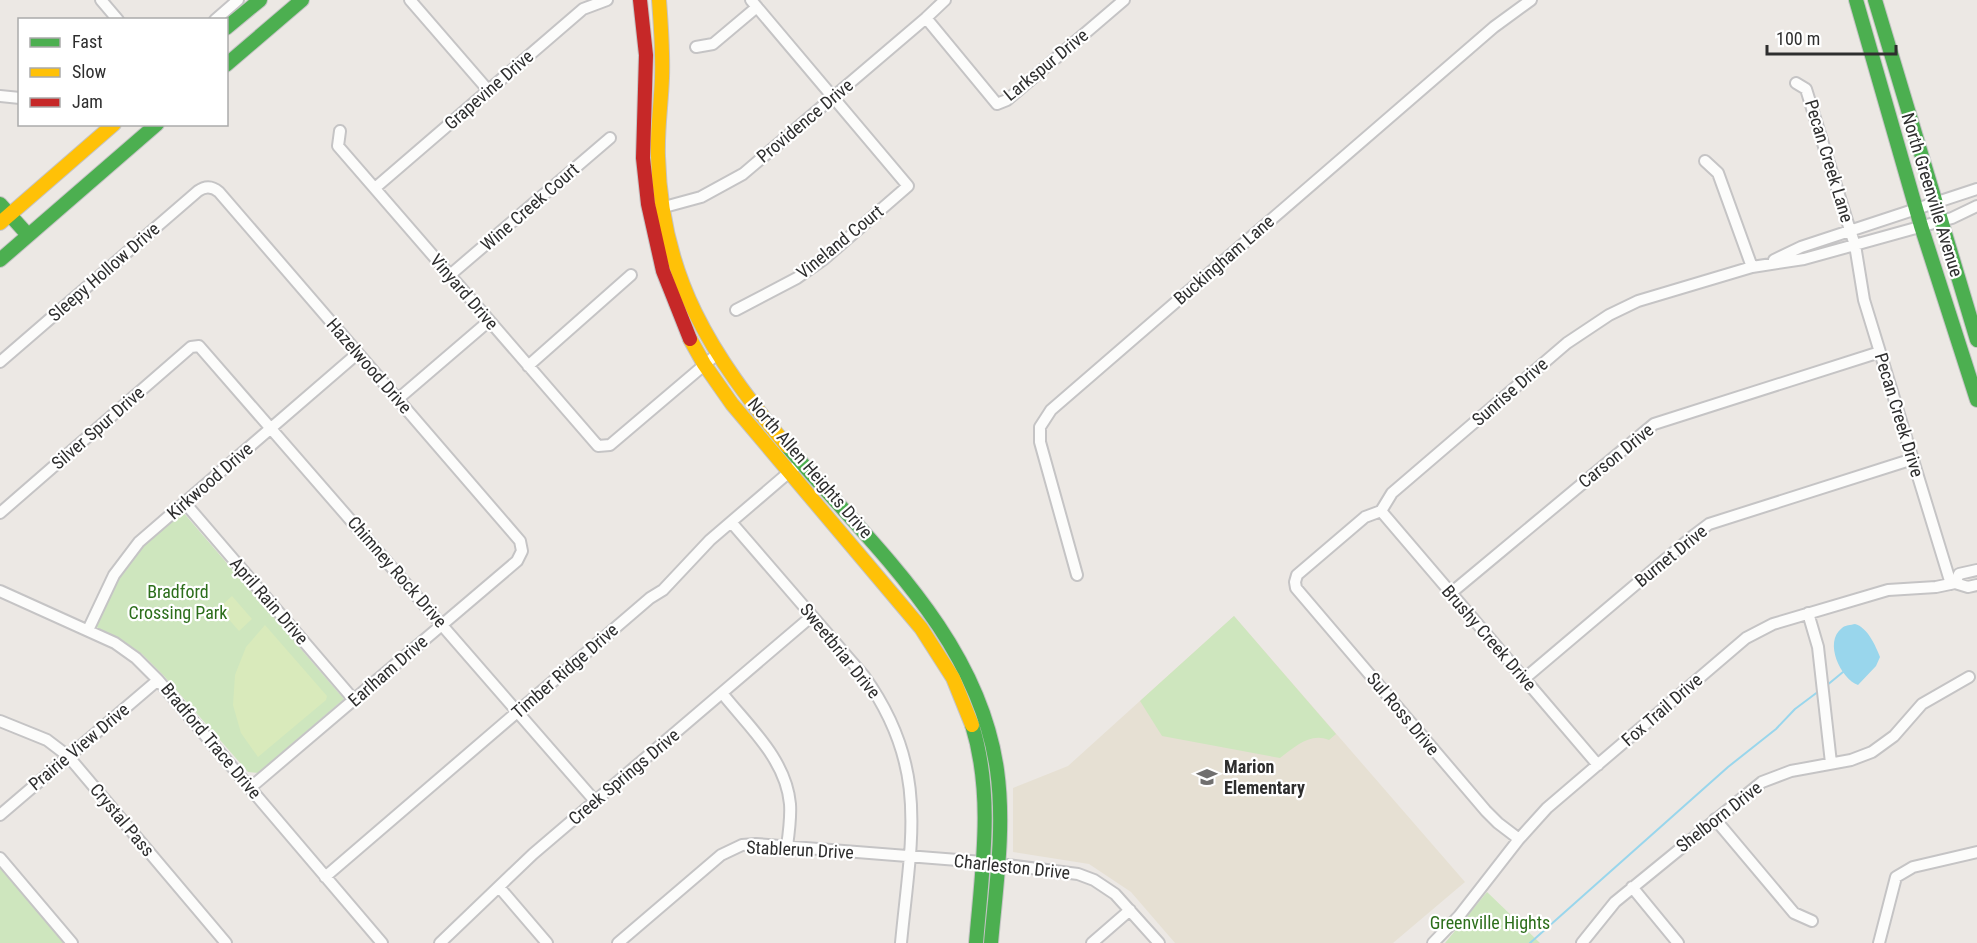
<svg xmlns="http://www.w3.org/2000/svg" width="1977" height="943" viewBox="0 0 1977 943" font-family="'Roboto Condensed',sans-serif">
	<style>
		.education { fill: #e6e0d3 }
		.green { fill: #cee6be }
		.pitch { fill: #d9eabb }
		.water { fill: #99d6ec }
		.lines { fill: none; stroke-linecap: round; stroke-linejoin: round }
		.stream { stroke: #99d6ec; stroke-width: 2 }
		.street-casing { stroke: #c5c4c5; stroke-width: 14 }
		.fast-casing { stroke: #c5c4c5; stroke-width: 16 }
		.slow-casing { stroke: #c5c4c5; stroke-width: 16 }
		.jam-casing { stroke: #c5c4c5; stroke-width: 16 }
		.street { stroke: #fcfcfb; stroke-width: 10 }
		.fast { stroke: #4caf50; stroke-width: 14 }
		.slow { stroke: #ffc107; stroke-width: 14 }
		.jam { stroke: #c62828; stroke-width: 14 }
		.labels { text-anchor: middle; stroke-width: 4.5; stroke-linejoin: round; paint-order: stroke }
		.street-label { font-size: 18px; fill: #2e2e2e; stroke: #fff }
		.park-label { font-size: 18px; fill: #2c6e1b; stroke: #fff }
		.poi-label { font-size: 18px; font-weight: bold; fill: #2e2e2e; stroke: #fff; text-anchor: start }
	</style>
	<rect width="100%" height="100%" fill="#ece8e4"/>
	<path class="education" d="M1234 616 1465 882 1393 943H1175L1131 892 1089 864 1013 852V788L1068 766Z"/>
	<path class="green" d="M182 511 344 699 258 773 248 772 164 676 142 654 122 640 96 627 125 567 139 550Z
		M1234 616 1336 734 1329 740C1310 732 1295 747 1280 758L1162 736 1140 701Z
		M0 866 66 943H0Z
		M1487 892 1540 943H1445Z"/>
	<path class="pitch" d="M232 596 252 619 239 631 219 608Z
		M265 625 327 696 326 700 258 757 241 733 233 705 235 675 246 647Z"/>
	<path class="water" d="M1855 624C1867 627 1876 646 1880 657L1876 666 1858 685C1841 679 1823 642 1842 628 1845 625 1851 625 1855 624Z"/>
	<g class="lines">
		<path class="stream" d="M1826 686 1843 672
			M1530 943 1728 767 1776 729 1795 709 1819 691"/>
		<g class="street-casing">
			<path id="street" d="M101 0 118 20
				M410 0 488 90
				M926 18 997 104 1007 100 1124 0
				M215 20 238 0
				M696 47 713 44 757 7
				M1796 83 1806 89 1850 230 1855 245 1864 300 1951 584
				M0 96 20 98
				M340 131 338 146 598 446 610 445 716 355
				M1705 161 1718 173 1752 267
				M375 188 583 9 607 0
				M657 209 701 197 743 174 926 18 945 0
				M1774 260 1801 247 1977 189
				M450 275 610 138
				M736 310 797 278 824 259 908 186 751 0
				M0 362 198 191C205 186 212 186 219 192L520 541 522 551 517 561 250 788
				M528 366 631 275
				M398 399 489 321
				M185 503 354 700
				M1381 511 1598 765
				M0 513 191 347 199 346 595 801
				M731 522 864 676C930 768 911 838 901 943
				M1077 575 1040 442V427L1051 410 1494 27 1531 0
				M1955 583 1959 574 1977 570
				M0 591 115 643 136 658 158 680 382 943
				M1451 593 1654 424 1880 352
				M1808 613 1818 647 1831 763
				M88 630 114 575 139 542 358 353
				M1524 679 1693 536 1709 524 1913 459
				M722 693C748 726 786 759 790 804 791 818 789 832 787 846
				M0 721 47 740 68 756 226 943
				M0 815 158 680
				M1715 819 1794 913 1812 921
				M1519 839 1498 823 1486 811 1296 588 1295 582 1297 575 1365 517 1381 511 1392 493 1567 343 1609 315 1638 301 1752 267 1804 259 1952 218 1977 206
				M0 858 72 943
				M325 877 650 598 663 590 710 540 801 462
				M499 887 547 943
				M1632 887 1678 943
				M440 943 533 854 812 616
				M618 943 721 855 742 845 756 844 983 862 1078 874 1094 880 1115 894 1159 943
				M1092 943 1130 910
				M1433 943 1459 916 1519 839 1547 808 1746 638 1773 624 1888 590 1936 587 1955 583 1968 587 1977 585
				M1582 943 1615 902 1762 782 1791 771 1851 760 1872 752 1894 736 1922 704 1969 677
				M1879 943 1896 877 1913 867 1977 852"/>
		</g>
		<g class="fast-casing">
			<path id="fast" d="M1856 0 1921 226 1977 400
				M1875 0 1977 340
				M226 28 260 0
				M226 65 302 0
				M0 204 28 235
				M0 260 157 124
				M787 446C870 544 978 636 997 770 1005 827 996 886 991 943
				M972 725C994 796 982 870 976 943"/>
		</g>
		<g class="slow-casing">
			<path id="slow" d="M659 0C661 26 663 52 662 78 661 104 657 130 658 156 661 278 711 355 787 446
				M0 223 114 124
				M690 339 704 364 732 404 921 628 953 678 972 725"/>
		</g>
		<g class="jam-casing">
			<path id="jam" d="M640 0 646 55 643 158 648 204 663 271 690 339"/>
		</g>
		<use href="#street" class="street"/>
		<use href="#fast" class="fast"/>
		<use href="#slow" class="slow"/>
		<use href="#jam" class="jam"/>
	</g>
	<defs>
		<g id="school-bare" transform="scale(1.62)"><path d="M0-5L7-2L0 1L-7-2ZM-4 1L0 2.5L4 1V4Q0 6-4 4Z" fill="#706f6e" stroke="#fff" stroke-width="2.5" paint-order="stroke"/></g>
	</defs>
	<g fill-rule="evenodd">
		<use href="#school-bare" x="1207" y="777"/>
	</g>
	<g class="labels">
		<g class="street-label">
			<text transform="translate(1046 65) rotate(-39)" y="6">Larkspur Drive</text>
			<text transform="translate(489 90) rotate(-41)" y="6">Grapevine Drive</text>
			<text transform="translate(805 121) rotate(-40)" y="6">Providence Drive</text>
			<text transform="translate(1829 161) rotate(73)" y="6">Pecan Creek Lane</text>
			<text transform="translate(1932 195) rotate(73)" y="6">North Greenville Avenue</text>
			<text transform="translate(530 207) rotate(-41)" y="6">Wine Creek Court</text>
			<text transform="translate(840 242) rotate(-39)" y="6">Vineland Court</text>
			<text transform="translate(1224 260) rotate(-41)" y="6">Buckingham Lane</text>
			<text transform="translate(104 272) rotate(-41)" y="6">Sleepy Hollow Drive</text>
			<text transform="translate(464 292) rotate(49)" y="6">Vinyard Drive</text>
			<text transform="translate(369 366) rotate(49)" y="6">Hazelwood Drive</text>
			<text transform="translate(1510 392) rotate(-41)" y="6">Sunrise Drive</text>
			<text transform="translate(1899 415) rotate(73)" y="6">Pecan Creek Drive</text>
			<text transform="translate(98 428) rotate(-41)" y="6">Silver Spur Drive</text>
			<text transform="translate(1616 456) rotate(-39)" y="6">Carson Drive</text>
			<text transform="translate(810 468) rotate(49)" y="6">North Allen Heights Drive</text>
			<text transform="translate(210 481) rotate(-41)" y="6">Kirkwood Drive</text>
			<text transform="translate(1671 556) rotate(-39)" y="6">Burnet Drive</text>
			<text transform="translate(397 572) rotate(49)" y="6">Chimney Rock Drive</text>
			<text transform="translate(269 601) rotate(49)" y="6">April Rain Drive</text>
			<text transform="translate(1489 638) rotate(49)" y="6">Brushy Creek Drive</text>
			<text transform="translate(840 651) rotate(51)" y="6">Sweetbriar Drive</text>
			<text transform="translate(388 671) rotate(-41)" y="6">Earlham Drive</text>
			<text transform="translate(565 671) rotate(-41)" y="6">Timber Ridge Drive</text>
			<text transform="translate(1662 710) rotate(-41)" y="6">Fox Trail Drive</text>
			<text transform="translate(1403 714) rotate(50)" y="6">Sul Ross Drive</text>
			<text transform="translate(211 741) rotate(50)" y="6">Bradford Trace Drive</text>
			<text transform="translate(79 747) rotate(-40)" y="6">Prairie View Drive</text>
			<text transform="translate(624 777) rotate(-40)" y="6">Creek Springs Drive</text>
			<text transform="translate(1719 817) rotate(-38)" y="6">Shelborn Drive</text>
			<text transform="translate(122 820) rotate(50)" y="6">Crystal Pass</text>
			<text transform="translate(800 850) rotate(3)" y="6">Stablerun Drive</text>
			<text transform="translate(1012 867) rotate(6)" y="6">Charleston Drive</text>
		</g>
		<g class="park-label">
			<text x="178" y="598">Bradford<tspan x="178" dy="21">Crossing Park</tspan></text>
			<text x="1490" y="929">Greenville Hights</text>
		</g>
		<g class="poi-label">
			<text x="1224" y="773">Marion<tspan x="1224" dy="21">Elementary</tspan></text>
		</g>
	</g>
	<rect x="18" y="18" width="210" height="108" fill="#ffffff" stroke="#ababab" stroke-width="1.5"/>
	<rect x="30" y="38" width="30" height="9" fill="#4caf50" stroke="#ababab" stroke-width="1.5"/>
	<text x="72" y="48" font-size="18" fill="#2e2e2e">Fast</text>
	<rect x="30" y="68" width="30" height="9" fill="#ffc107" stroke="#ababab" stroke-width="1.5"/>
	<text x="72" y="78" font-size="18" fill="#2e2e2e">Slow</text>
	<rect x="30" y="98" width="30" height="9" fill="#c62828" stroke="#ababab" stroke-width="1.5"/>
	<text x="72" y="108" font-size="18" fill="#2e2e2e">Jam</text>
	<path d="M1767 45v9h129v-9" fill="none" stroke="#2e2e2e" stroke-width="3"/>
	<text x="1776" y="45" font-size="18" fill="#2e2e2e" stroke="#ffffff" stroke-width="4.5" paint-order="stroke">100 m</text>
</svg>
